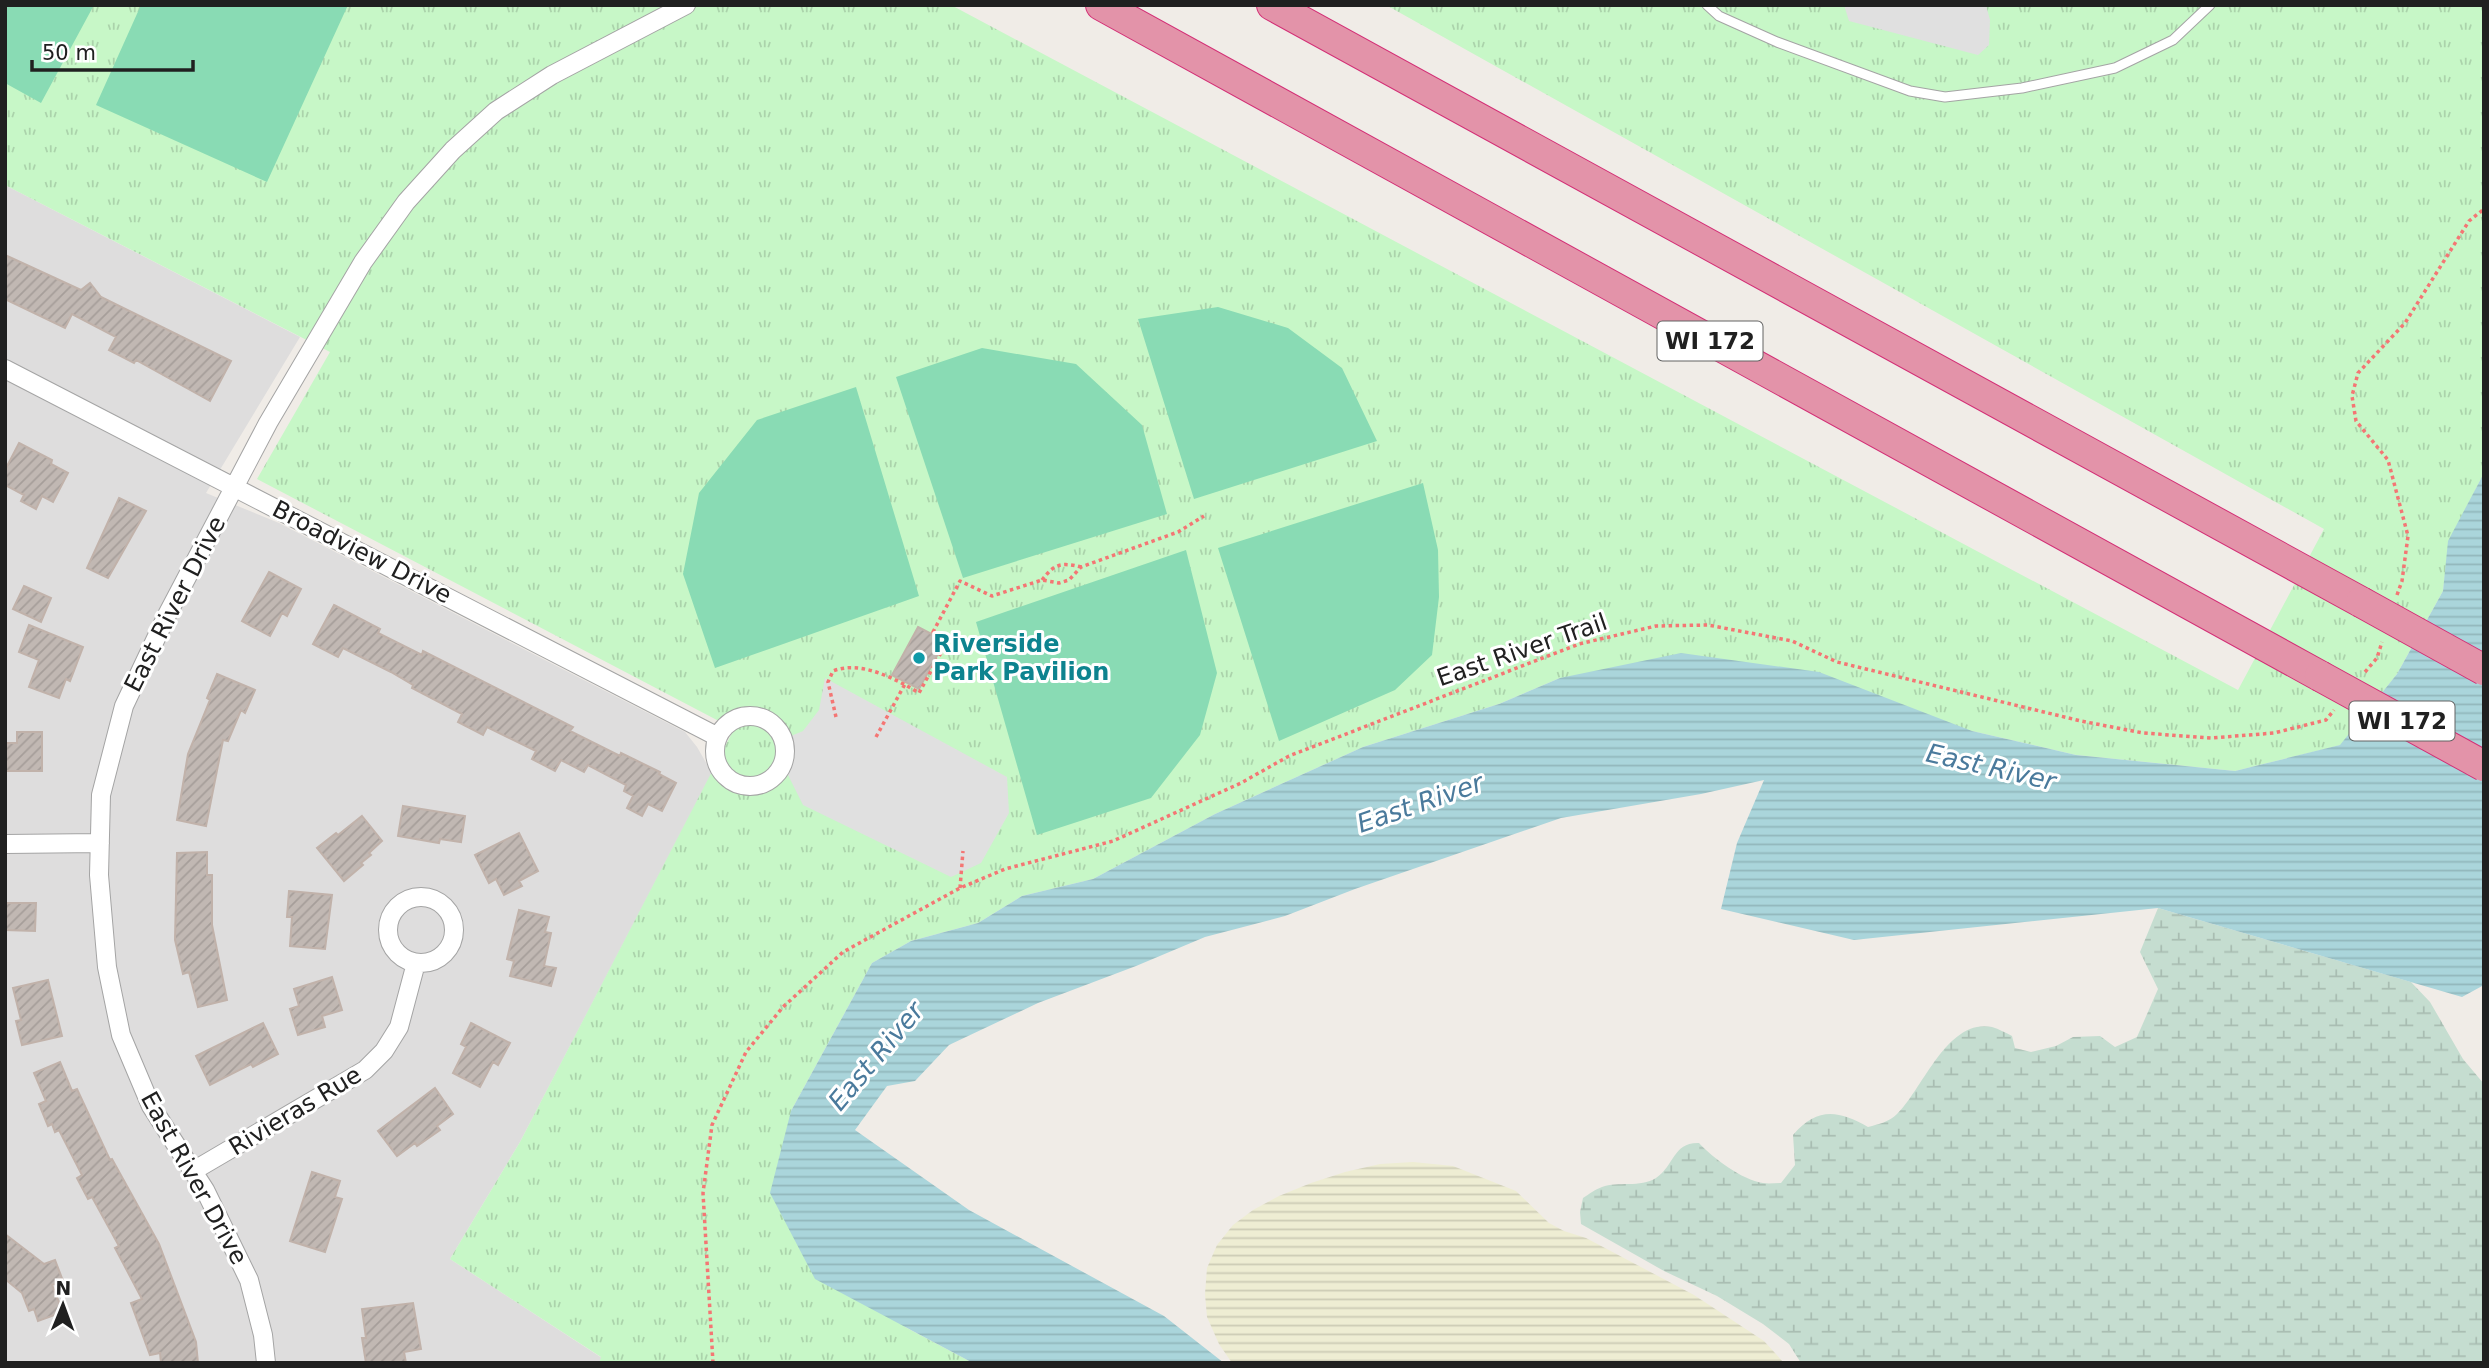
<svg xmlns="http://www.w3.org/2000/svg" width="2489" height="1368" viewBox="0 0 2489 1368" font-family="'DejaVu Sans',sans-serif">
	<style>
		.residential { fill: #dedddd }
		.farmland { fill: url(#farmland-rules) }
		.wetland { fill: url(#wetland-marsh) }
		.park { fill: url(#park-tufts) }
		.pitch { fill: #89dbb4 }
		.parking { fill: #e0e0e0 }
		.water { fill: url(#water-rules) }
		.building { fill: url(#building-hatch); stroke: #c1b2aa; stroke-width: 2 }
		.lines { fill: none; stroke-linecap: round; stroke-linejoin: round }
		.lane-casing { stroke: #a4a4a4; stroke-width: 11 }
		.street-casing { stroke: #a4a4a4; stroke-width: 20 }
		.highway-casing { stroke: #d32f76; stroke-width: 32 }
		.path { stroke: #f47674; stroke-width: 3.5; stroke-dasharray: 3.5 3.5; stroke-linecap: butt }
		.lane { stroke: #fff; stroke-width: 9 }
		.street { stroke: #fff; stroke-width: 18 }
		.highway { stroke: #e393a9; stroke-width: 30 }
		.highway-bridge-casing { stroke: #d32f76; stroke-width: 32; stroke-linecap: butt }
		.highway-bridge { stroke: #e393a9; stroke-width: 30 }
		.culture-dot { fill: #0f9aa8; stroke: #fff; stroke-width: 2.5 }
		.labels { text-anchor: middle; stroke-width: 6; stroke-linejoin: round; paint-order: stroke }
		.shield { fill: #fff; stroke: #636363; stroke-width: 2 }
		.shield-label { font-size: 23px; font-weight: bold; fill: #202020 }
		.street-label { font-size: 24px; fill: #202020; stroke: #fff }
		.culture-label { font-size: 24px; font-weight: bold; fill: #0d838f; stroke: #fff; text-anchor: start }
		.water-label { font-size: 26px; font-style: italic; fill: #4a7a9c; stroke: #fff }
	</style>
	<defs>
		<pattern id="farmland-rules" width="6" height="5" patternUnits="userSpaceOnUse" patternTransform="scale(1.75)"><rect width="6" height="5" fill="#eeedd3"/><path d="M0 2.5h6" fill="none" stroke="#cccbb5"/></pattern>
		<pattern id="wetland-marsh" width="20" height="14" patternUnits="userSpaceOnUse" patternTransform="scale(1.75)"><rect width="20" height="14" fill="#c5ddd0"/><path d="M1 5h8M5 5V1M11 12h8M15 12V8" fill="none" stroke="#a9bdb2"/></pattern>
		<pattern id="park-tufts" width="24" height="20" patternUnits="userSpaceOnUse" patternTransform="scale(1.75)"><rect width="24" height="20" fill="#c7f7c7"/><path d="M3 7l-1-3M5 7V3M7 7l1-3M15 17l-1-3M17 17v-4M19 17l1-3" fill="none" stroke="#abd3ab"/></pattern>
		<pattern id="water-rules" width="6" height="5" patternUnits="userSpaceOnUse" patternTransform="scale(1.75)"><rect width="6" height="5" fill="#aad5db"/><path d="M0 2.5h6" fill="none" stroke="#92b7bc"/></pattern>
		<pattern id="building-hatch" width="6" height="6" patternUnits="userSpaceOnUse" patternTransform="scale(1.75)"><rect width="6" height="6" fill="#c1b8b3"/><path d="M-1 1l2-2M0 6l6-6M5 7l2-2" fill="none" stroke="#a69e9a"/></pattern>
	</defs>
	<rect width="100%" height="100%" fill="#f0ece7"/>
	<path class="residential" d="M5 185 300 337 206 493 279 523 685 732 697 747 712 773 520 1142 450 1259 602 1358 599 1363H5Z"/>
	<path class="farmland" d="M1413 1162 1453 1166 1516 1191 1549 1223 1564 1231 1586 1238 1694 1295 1764 1341 1784 1363H1232L1219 1344 1207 1317 1205 1294 1207 1268 1217 1245 1233 1225 1253 1210 1279 1196 1311 1183 1345 1172 1380 1164Z"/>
	<path class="wetland" d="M2158 908 2411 982 2430 1002 2463 1059 2484 1084V1363H1801L1789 1344 1763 1324 1717 1296 1664 1271 1581 1224 1580 1212 1583 1198C1589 1194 1596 1189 1602 1187 1618 1181 1640 1188 1656 1178 1675 1165 1673 1142 1699 1143 1713 1158 1742 1180 1763 1183 1768 1184 1775 1183 1781 1183L1795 1165 1793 1135C1817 1107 1838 1110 1868 1127 1879 1124 1889 1122 1897 1114 1923 1089 1947 1018 1992 1027 1999 1029 2006 1033 2012 1036L2015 1048 2031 1052 2056 1046 2073 1037 2100 1036 2115 1047 2137 1037 2158 989 2140 952Z"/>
	<path class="park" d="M5 5H951L2238 690 2324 529 1386 5H2484V473L2449 541 2443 591 2397 674 2341 745 2235 771 2076 755 1972 731 1560 678 1499 704 1363 747 1215 814 1093 879 1022 896 978 923 911 941 872 963 791 1111 905 1327 973 1363H599L601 1357 450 1259 520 1142 734 729 257 479 330 352 5 185Z"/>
	<path class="pitch" d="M5 5H94L41 103 5 83Z
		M141 5H348L267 182 96 105Z
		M1218 307 1288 328 1342 368 1377 441 1194 499 1138 319Z
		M982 348 1076 364 1142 425 1167 514 963 578 896 377Z
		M856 387 919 596 715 668 683 574 699 493 757 420Z
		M1423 483 1438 550 1439 597 1432 655 1395 690 1279 741 1218 548Z
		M1186 550 1217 673 1200 735 1151 798 1037 835 976 622Z"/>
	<path class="parking" d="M1844 5H1986L1990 20 1989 45 1978 55 1849 21Z
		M825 678 1007 777 1009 813 981 863 951 877 803 805 787 773 792 762 793 748 791 736 803 731 819 710Z"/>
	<path class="water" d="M2484 473V985L2462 997 2158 908 1854 940 1721 909 1737 843 1764 780 1701 794 1561 818 1355 889 1285 916 1205 937 1136 966 1038 1003 949 1045 915 1081 887 1086 855 1130 969 1210 1164 1316 1224 1363H973L815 1279 770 1193 791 1111 872 963 911 941 978 923 1022 896 1093 879 1215 814 1363 747 1499 704 1560 678 1681 653 1819 672 1972 731 2076 755 2235 771 2340 745 2397 674 2443 591 2448 541Z"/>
	<path class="building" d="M5 255 81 290 90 283 101 297 231 361 210 401 136 360 134 363 109 350 116 337 72 314 65 328 5 299Z
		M19 443 52 460 51 464 68 473 53 502 42 496 36 509 21 501 24 495 5 485V470Z
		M119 498 146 511 108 578 87 568Z
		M269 572 301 589 287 616 282 613 270 636 242 621Z
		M24 586 51 598 41 622 13 609Z
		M334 605 380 629 378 633 422 655 423 651 573 727 570 731 620 756 621 753 660 772 659 774 676 783 662 811 648 804 642 816 627 808 633 796 624 791 626 785 588 765 584 772 561 760 555 771 532 759 536 751 487 727 483 735 458 722 462 714 412 688 413 685 391 672 343 648 338 657 313 644Z
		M29 625 83 647 70 681 66 679 59 698 29 687 39 660 19 652Z
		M918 627 945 641 919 689 892 675Z
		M217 674 255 690 245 713 241 710 228 741 223 740 206 826 177 820 188 754 210 700 207 698Z
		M17 732H42V771H5V743H17Z
		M403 806 465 816 461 842 440 839 439 843 398 836Z
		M362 816 382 841 369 853 371 855 361 863 363 865 344 881 317 848 336 833 338 835Z
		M519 833 538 871 519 881 522 886 504 895 496 879 489 883 475 855Z
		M207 852V875H212V925L227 1000 198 1007 189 972 183 974 175 940 177 853Z
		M289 891 332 895 325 949 290 946 292 917H287Z
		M5 903H36L35 931 5 930Z
		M519 910 549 917 545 932 551 933 544 966 556 968 551 986 510 976 514 961 507 959Z
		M332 977 342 1010 322 1016 325 1027 298 1035 290 1009 299 1006 294 989Z
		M48 980 62 1036 22 1045 16 1021 21 1020 13 988Z
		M263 1023 278 1054 253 1067 251 1064 210 1085 196 1056Z
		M471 1023 510 1043 498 1065 493 1062 480 1087 453 1073 466 1047 461 1044Z
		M60 1062 72 1091 77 1089 110 1160 112 1159 159 1244 196 1342 198 1363H161L160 1353 150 1355 131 1303 142 1299 115 1248 119 1246 92 1197 88 1199 77 1178 82 1175 59 1130 55 1132 52 1124 48 1126 39 1104 46 1101 34 1073Z
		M435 1088 453 1114 437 1126 440 1130 417 1146 415 1143 397 1156 378 1131Z
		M312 1172 340 1181 335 1197 342 1199 325 1252 290 1241Z
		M5 1234 44 1264 55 1260 63 1281 52 1285 63 1312 38 1321 34 1309 29 1311 22 1293 5 1279Z
		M413 1303 421 1349 404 1352 406 1363H366L362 1338H366L362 1309Z"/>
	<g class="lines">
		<g class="lane-casing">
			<path id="lane" d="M1707 5 1719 16 1777 42 1910 91 1945 97 2022 88 2115 68 2173 40 2210 5"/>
		</g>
		<g class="street-casing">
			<path id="street" d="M5 369 718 737
				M715 751a35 35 0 1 1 70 0a35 35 0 1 1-70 0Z
				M5 844 100 843
				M388 930a33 33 0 1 1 66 0a33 33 0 1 1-66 0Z
				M193 1171 365 1070 384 1051 399 1027 416 963
				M266 1363 263 1335 249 1280 205 1190 151 1106 121 1035 107 967 99 875 101 795 124 706 167 615 268 423 363 262 406 202 453 150 496 111 552 75 686 5"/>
		</g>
		<g class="highway-casing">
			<path id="highway" d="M1101 5 2320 676
				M1272 5 2361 602"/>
		</g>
		<path class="path" d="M1042 580C1054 564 1061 562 1081 567
			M2397 595 2402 581 2408 536 2388 460 2356 421 2352 396 2358 373 2405 323 2469 221 2484 209
			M2365 672 2377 658 2382 642
			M836 717 828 682 833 671C861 660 896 679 919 693L948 640 933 632 960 581 992 596 1042 580 1059 583 1069 580 1081 567 1178 532 1204 516
			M876 737 905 684
			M960 888 963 851
			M713 1363 703 1193 712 1125 746 1052 783 1007 843 952 960 888 1005 869 1113 841 1241 783 1289 756 1579 644 1656 626 1708 625 1792 641 1837 662 2081 721 2143 733 2211 738 2274 733 2326 720 2334 710"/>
		<use href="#lane" class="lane"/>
		<use href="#street" class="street"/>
		<use href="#highway" class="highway"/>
		<g class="highway-bridge-casing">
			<path id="highway-bridge" d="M2361 602 2484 670
				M2320 676 2484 766"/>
		</g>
		<use href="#highway-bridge" class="highway-bridge"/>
	</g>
	<circle class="culture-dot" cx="919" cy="658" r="7"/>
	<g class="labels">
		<g class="shield">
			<rect x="1657.5" y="321.5" width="105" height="39" rx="5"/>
			<rect x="2349.5" y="701.5" width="105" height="39" rx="5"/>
		</g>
		<g class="shield-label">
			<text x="1710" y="349">WI 172</text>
			<text x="2402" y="729">WI 172</text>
		</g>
		<g class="street-label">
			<text transform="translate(362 552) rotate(27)" y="8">Broadview Drive</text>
			<text transform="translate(175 604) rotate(-63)" y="8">East River Drive</text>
			<text transform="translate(1522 650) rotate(-19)" y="8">East River Trail</text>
			<text transform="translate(295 1111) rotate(-31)" y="8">Rivieras Rue</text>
			<text transform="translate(194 1178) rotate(61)" y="8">East River Drive</text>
		</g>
		<g class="culture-label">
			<text x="933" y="652">Riverside<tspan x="933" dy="28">Park Pavilion</tspan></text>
		</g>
		<g class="water-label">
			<text transform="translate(1991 767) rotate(13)" y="9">East River</text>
			<text transform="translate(1420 803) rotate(-19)" y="9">East River</text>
			<text transform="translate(876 1056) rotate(-50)" y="9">East River</text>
		</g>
	</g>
	<rect width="2489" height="1368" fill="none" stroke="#202020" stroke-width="14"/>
	<g transform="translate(63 1305) rotate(1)" stroke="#ffffff" stroke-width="5" paint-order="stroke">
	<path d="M0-5L12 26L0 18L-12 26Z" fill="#202020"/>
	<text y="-10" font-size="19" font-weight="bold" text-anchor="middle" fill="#202020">N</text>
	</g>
	<path d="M32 60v10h161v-10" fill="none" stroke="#202020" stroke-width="3.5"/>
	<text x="42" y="60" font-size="21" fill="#202020" stroke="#ffffff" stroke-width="5" paint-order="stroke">50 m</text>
</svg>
